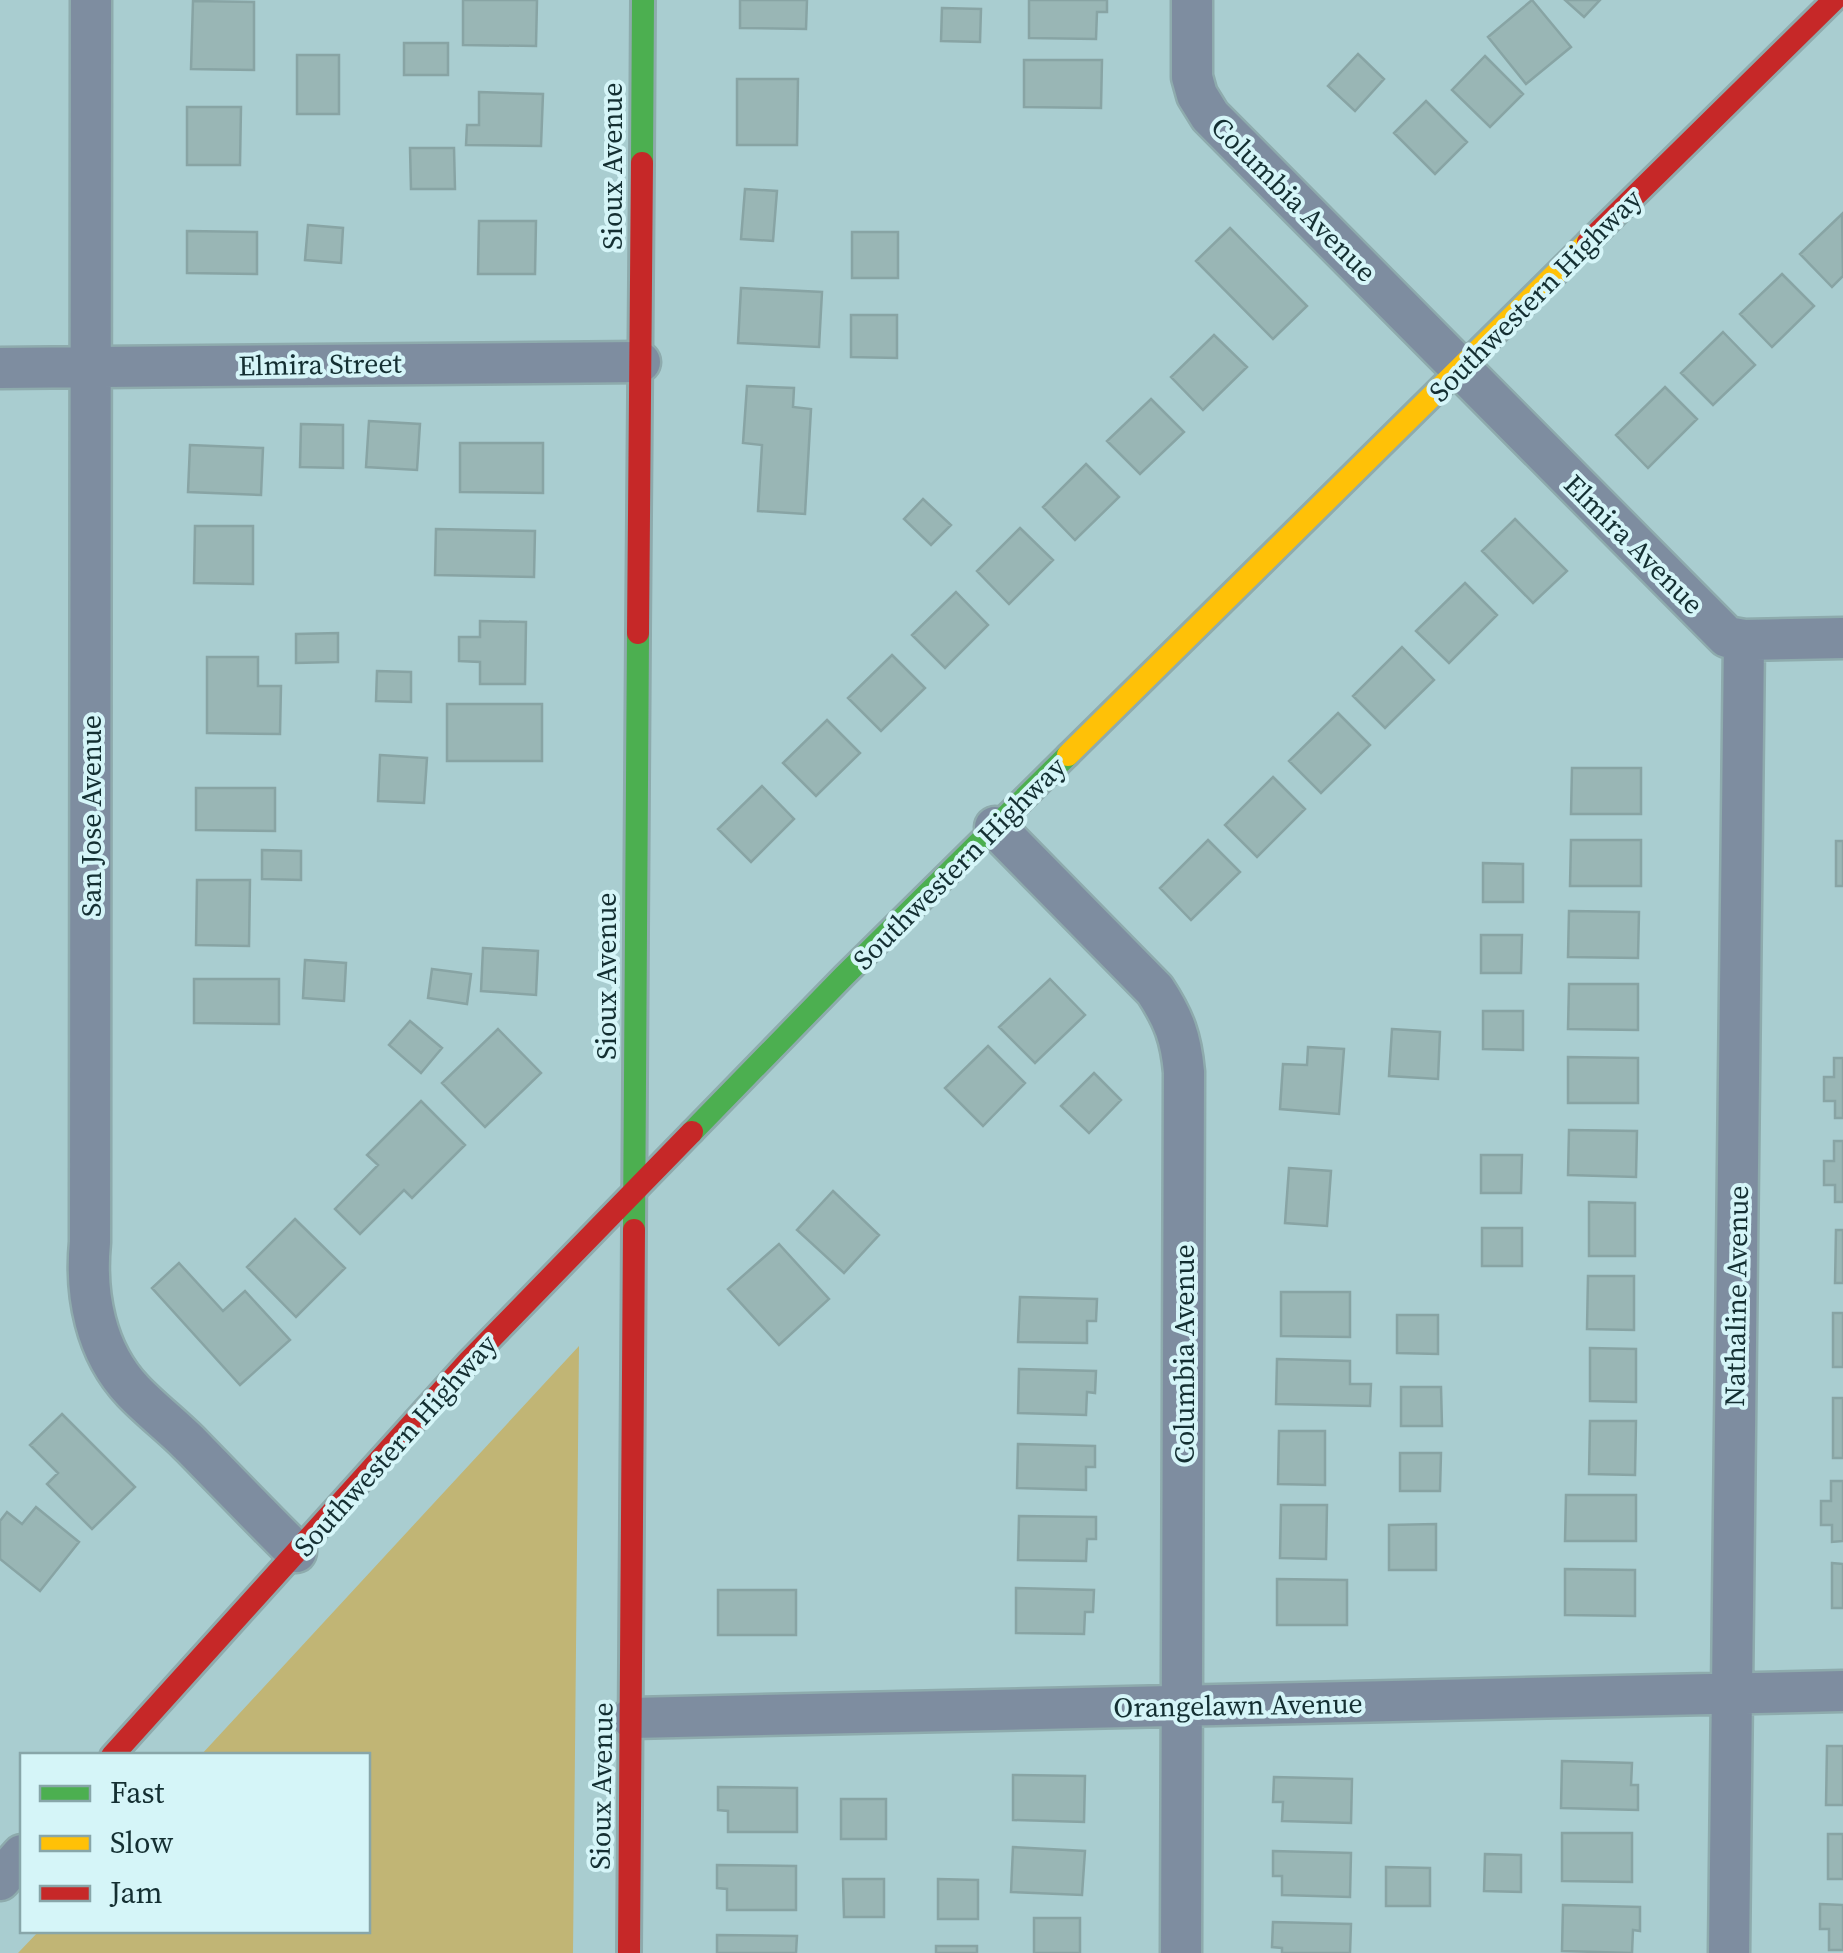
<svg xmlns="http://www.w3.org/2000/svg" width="1843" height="1953" viewBox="0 0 1843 1953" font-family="'Source Serif 4',serif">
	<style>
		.green { fill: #c1b575 }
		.building { fill: #99b6b5; stroke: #88a4a4; stroke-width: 2.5 }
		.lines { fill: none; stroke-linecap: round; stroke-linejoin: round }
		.street-casing { stroke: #8eabad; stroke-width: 45 }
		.fast-casing { stroke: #8eabad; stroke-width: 28 }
		.slow-casing { stroke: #8eabad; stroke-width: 28 }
		.jam-casing { stroke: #8eabad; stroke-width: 28 }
		.street { stroke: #7e8da0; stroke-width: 40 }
		.fast { stroke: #4caf50; stroke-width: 22 }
		.slow { stroke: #ffc107; stroke-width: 22 }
		.jam { stroke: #c62828; stroke-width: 22 }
		.labels { text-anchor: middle; stroke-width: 8; stroke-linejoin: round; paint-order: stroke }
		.street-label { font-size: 28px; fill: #142f32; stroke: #d5f5f8 }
	</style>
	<rect width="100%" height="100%" fill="#a9cdd0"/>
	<path class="green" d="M579 1346 573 1953H18L39 1931 368 1930V1756L201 1755Z"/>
	<path class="building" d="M463 0H537L536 46 463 45Z
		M740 0H807L806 29 740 28Z
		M1029 0H1107V12H1097L1096 39 1029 38Z
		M1532 0 1571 47 1526 84 1488 37Z
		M1565 0H1600L1584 17Z
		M193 1 254 2V70L191 69Z
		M942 8 981 9 980 42 941 41Z
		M404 43H448V75H404Z
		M1358 54 1384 79 1355 111 1328 86Z
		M297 55H339V114H297Z
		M1485 56 1523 94 1490 127 1452 90Z
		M1024 60H1102L1101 108 1024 107Z
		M737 79H798L797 145H737Z
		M479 92 543 94 541 146 466 145 467 125H479Z
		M1426 101 1467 142 1435 174 1394 133Z
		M187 107H241L240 165H187Z
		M410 148H454L455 189H411Z
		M745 189 777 191 773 241 741 239Z
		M1842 214 1843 276 1832 287 1800 254Z
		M479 221H536L535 274H478Z
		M308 225 343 228 341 263 305 260Z
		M1230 228 1307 306 1273 339 1196 261Z
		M187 231 257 232V274L187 273Z
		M852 232H898V278H852Z
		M1782 274 1814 306 1772 347 1740 314Z
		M741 288 822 292 819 347 738 343Z
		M851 315H897V358L851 357Z
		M1723 332 1755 365 1713 405 1681 373Z
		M1214 335 1247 367 1203 410 1171 377Z
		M747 386 794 388 793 407 811 409 805 514 758 511 762 445 743 443Z
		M1665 387 1697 419 1648 468 1616 435Z
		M1151 399 1184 432 1140 474 1107 441Z
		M369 421 420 424 417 470 366 467Z
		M301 424 343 425V468L300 467Z
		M460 443H543V493L460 492Z
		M190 445 263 448 261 495 188 492Z
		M1086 464 1119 497 1075 540 1043 507Z
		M923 499 951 525 931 545 904 519Z
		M1515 519 1567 571 1533 603 1482 551Z
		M195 526H253V584L194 583Z
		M1020 528 1053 560 1009 604 977 571Z
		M436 529 535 531 534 577 435 575Z
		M1465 583 1497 615 1449 663 1416 631Z
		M956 592 988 625 945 668 912 635Z
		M480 621 526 622 525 684H480V662L459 661V637H480Z
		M338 633V662L296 663V634Z
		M1402 647 1434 680 1385 728 1353 696Z
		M892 655 925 688 881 731 848 698Z
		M207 657H258V686H281L280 734 207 733Z
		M377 671 411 672V702L376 701Z
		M447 704H542V761H447Z
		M1338 713 1370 745 1321 793 1289 761Z
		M827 720 860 753 816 796 783 763Z
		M380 755 427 758 424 803 378 801Z
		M1572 768H1641V814H1571Z
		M1273 777 1305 809 1257 857 1225 825Z
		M762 786 794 819 751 862 718 829Z
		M196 788H275V831L196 830Z
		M1208 840 1240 872 1191 920 1160 888Z
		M1571 840H1641V886H1570Z
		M1836 841H1843V886H1836Z
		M262 850 301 851V880L262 879Z
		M1483 863 1523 864V902H1483Z
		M197 880H250L249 946 196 945Z
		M1569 911 1639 912 1638 958 1568 957Z
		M1481 935H1522L1521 973H1481Z
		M483 948 538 951 536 995 481 991Z
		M305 960 346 963 344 1001 303 998Z
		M432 969 471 974 467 1004 428 998Z
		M194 979H279V1024L194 1023Z
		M1050 979 1085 1015 1035 1063 999 1027Z
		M1569 984H1638V1030L1568 1029Z
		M1483 1011H1523V1050L1483 1049Z
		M410 1021 442 1048 421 1073 389 1045Z
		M498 1029 541 1073 485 1127 442 1083Z
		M1392 1029 1440 1032 1438 1079 1389 1076Z
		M988 1046 1025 1083 983 1126 945 1088Z
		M1308 1047 1344 1049 1339 1114 1280 1109 1283 1064 1307 1065Z
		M1568 1057 1638 1058V1103H1568Z
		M1834 1058H1843V1118H1835V1101H1824V1077H1834Z
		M1094 1073 1121 1100 1089 1133 1061 1106Z
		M421 1101 465 1145 412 1198 404 1190 360 1234 335 1209 378 1165 367 1155Z
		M1569 1130 1637 1131 1636 1177 1568 1175Z
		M1834 1141H1843V1202H1835V1185H1824V1161H1834Z
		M1481 1155H1522L1521 1193H1481Z
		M1289 1168 1331 1171 1327 1226 1285 1223Z
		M833 1191 879 1235 844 1273 797 1230Z
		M1589 1202 1635 1203V1256H1589Z
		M295 1219 345 1268 296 1317 247 1267Z
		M1482 1228H1522V1266H1482Z
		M1836 1230H1843V1283H1835Z
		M779 1244 829 1299 779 1345 728 1289Z
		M179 1263 223 1311 245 1291 290 1340 240 1385 152 1288Z
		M1588 1276H1634V1330L1587 1329Z
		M1281 1292H1350V1337L1281 1336Z
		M1020 1297 1097 1299 1096 1321H1087V1343L1018 1342Z
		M1833 1313H1843V1367H1833Z
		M1397 1315H1438V1354L1397 1353Z
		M1590 1348 1636 1349V1402L1590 1401Z
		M1277 1359 1350 1361V1384H1371L1370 1406 1276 1404Z
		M1019 1369 1096 1371 1095 1393 1087 1392 1086 1415 1018 1413Z
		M1401 1387H1441L1442 1426H1401Z
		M1833 1398H1843V1458H1833Z
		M62 1414 135 1487 92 1529 47 1484 58 1473 30 1445Z
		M1590 1421H1636L1635 1475 1589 1474Z
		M1279 1431H1325V1485L1278 1484Z
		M1018 1444 1095 1446V1467H1086V1490L1017 1488Z
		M1400 1453H1441L1440 1491H1400Z
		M1831 1481H1843V1541L1832 1542V1525H1821V1501H1831Z
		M1566 1495H1636V1541H1565Z
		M1281 1505H1327L1326 1559 1280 1558Z
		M36 1507 79 1542 40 1591 0 1559V1521L7 1512 22 1524Z
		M1019 1516 1096 1517V1539H1087L1086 1561 1018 1560Z
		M1436 1524V1570H1389V1525Z
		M1832 1563 1843 1564V1608H1832Z
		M1565 1569 1635 1570V1616L1565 1615Z
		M1277 1579 1347 1580V1625H1277Z
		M1016 1588 1094 1590 1093 1612H1085L1084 1634 1016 1633Z
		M718 1590H796V1635H718Z
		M1827 1746H1843V1805H1826Z
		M1562 1761 1632 1763 1631 1785H1638V1810L1561 1808Z
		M1013 1775 1085 1776 1084 1822 1013 1820Z
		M1274 1777 1352 1779 1351 1823 1282 1821 1283 1802H1273Z
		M718 1787 797 1788V1832H728V1811L718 1810Z
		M841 1799H886V1839H841Z
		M1562 1833H1632V1882L1562 1881Z
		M1828 1834H1843V1879H1828Z
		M1013 1847 1085 1851 1082 1895 1011 1892Z
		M1273 1851 1351 1853 1350 1897 1282 1895V1876H1273Z
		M1485 1854 1521 1855V1892L1484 1891Z
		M717 1865 796 1866V1910H727V1889L717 1888Z
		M1386 1867 1430 1868V1906H1386Z
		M843 1879H884V1917H844Z
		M938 1879 978 1880V1919H938Z
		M1820 1904 1843 1905V1950H1829V1929H1820Z
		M1563 1905 1640 1907V1931L1633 1930 1632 1953 1562 1951Z
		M1034 1918H1080V1953H1034Z
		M1273 1922 1351 1924 1350 1953H1282V1948L1272 1947Z
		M717 1935 797 1936 796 1953H717Z
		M936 1946H977V1953H936Z"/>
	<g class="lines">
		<g class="street-casing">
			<path id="street" d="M91 0 90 1242C85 1294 95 1351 133 1391 150 1409 171 1425 189 1443 225 1480 260 1516 296 1552
				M1192 0V77L1197 95 1210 116 1727 637 1744 640 1843 638
				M0 368 640 362
				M995 827 1155 990C1174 1019 1181 1038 1184 1072L1181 1953
				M632 1718 1843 1691
				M0 1880 22 1855
				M1729 1953 1744 640"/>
		</g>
		<g class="fast-casing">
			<path id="fast" d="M642 163 643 0
				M692 1132 844 976 1068 755
				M634 1230 638 633"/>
		</g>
		<g class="slow-casing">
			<path id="slow" d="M1068 755 1588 242"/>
		</g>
		<g class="jam-casing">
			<path id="jam" d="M1588 242 1834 0
				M638 633 642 163
				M112 1756 469 1361 692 1132
				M629 1953 634 1230"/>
		</g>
		<use href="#street" class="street"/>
		<use href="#fast" class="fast"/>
		<use href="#slow" class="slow"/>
		<use href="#jam" class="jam"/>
	</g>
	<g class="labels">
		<g class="street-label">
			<text transform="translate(612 166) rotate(-90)" y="10">Sioux Avenue</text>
			<text transform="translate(1294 199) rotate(45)" y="10">Columbia Avenue</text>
			<text transform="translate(1535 295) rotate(-45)" y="10">Southwestern Highway</text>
			<text transform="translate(320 364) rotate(-1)" y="10">Elmira Street</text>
			<text transform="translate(1634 544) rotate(45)" y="10">Elmira Avenue</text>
			<text transform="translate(91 816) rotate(-90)" y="10">San Jose Avenue</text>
			<text transform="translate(959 863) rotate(-45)" y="10">Southwestern Highway</text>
			<text transform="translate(606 976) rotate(-90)" y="10">Sioux Avenue</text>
			<text transform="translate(1736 1296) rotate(-89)" y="10">Nathaline Avenue</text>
			<text transform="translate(1184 1354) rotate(-90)" y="10">Columbia Avenue</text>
			<text transform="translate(395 1445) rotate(-48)" y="10">Southwestern Highway</text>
			<text transform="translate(1238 1705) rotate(-1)" y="10">Orangelawn Avenue</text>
			<text transform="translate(601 1786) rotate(-89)" y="10">Sioux Avenue</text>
		</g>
	</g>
	<rect x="20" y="1753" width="350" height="180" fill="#d5f5f8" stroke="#88a6a9" stroke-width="2.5"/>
	<rect x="40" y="1786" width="50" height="15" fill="#4caf50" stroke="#88a6a9" stroke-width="2.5"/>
	<text x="110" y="1803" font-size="30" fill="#142f32">Fast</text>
	<rect x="40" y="1836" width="50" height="15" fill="#ffc107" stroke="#88a6a9" stroke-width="2.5"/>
	<text x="110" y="1853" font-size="30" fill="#142f32">Slow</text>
	<rect x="40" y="1886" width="50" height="15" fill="#c62828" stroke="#88a6a9" stroke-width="2.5"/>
	<text x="110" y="1903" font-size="30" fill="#142f32">Jam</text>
</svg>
